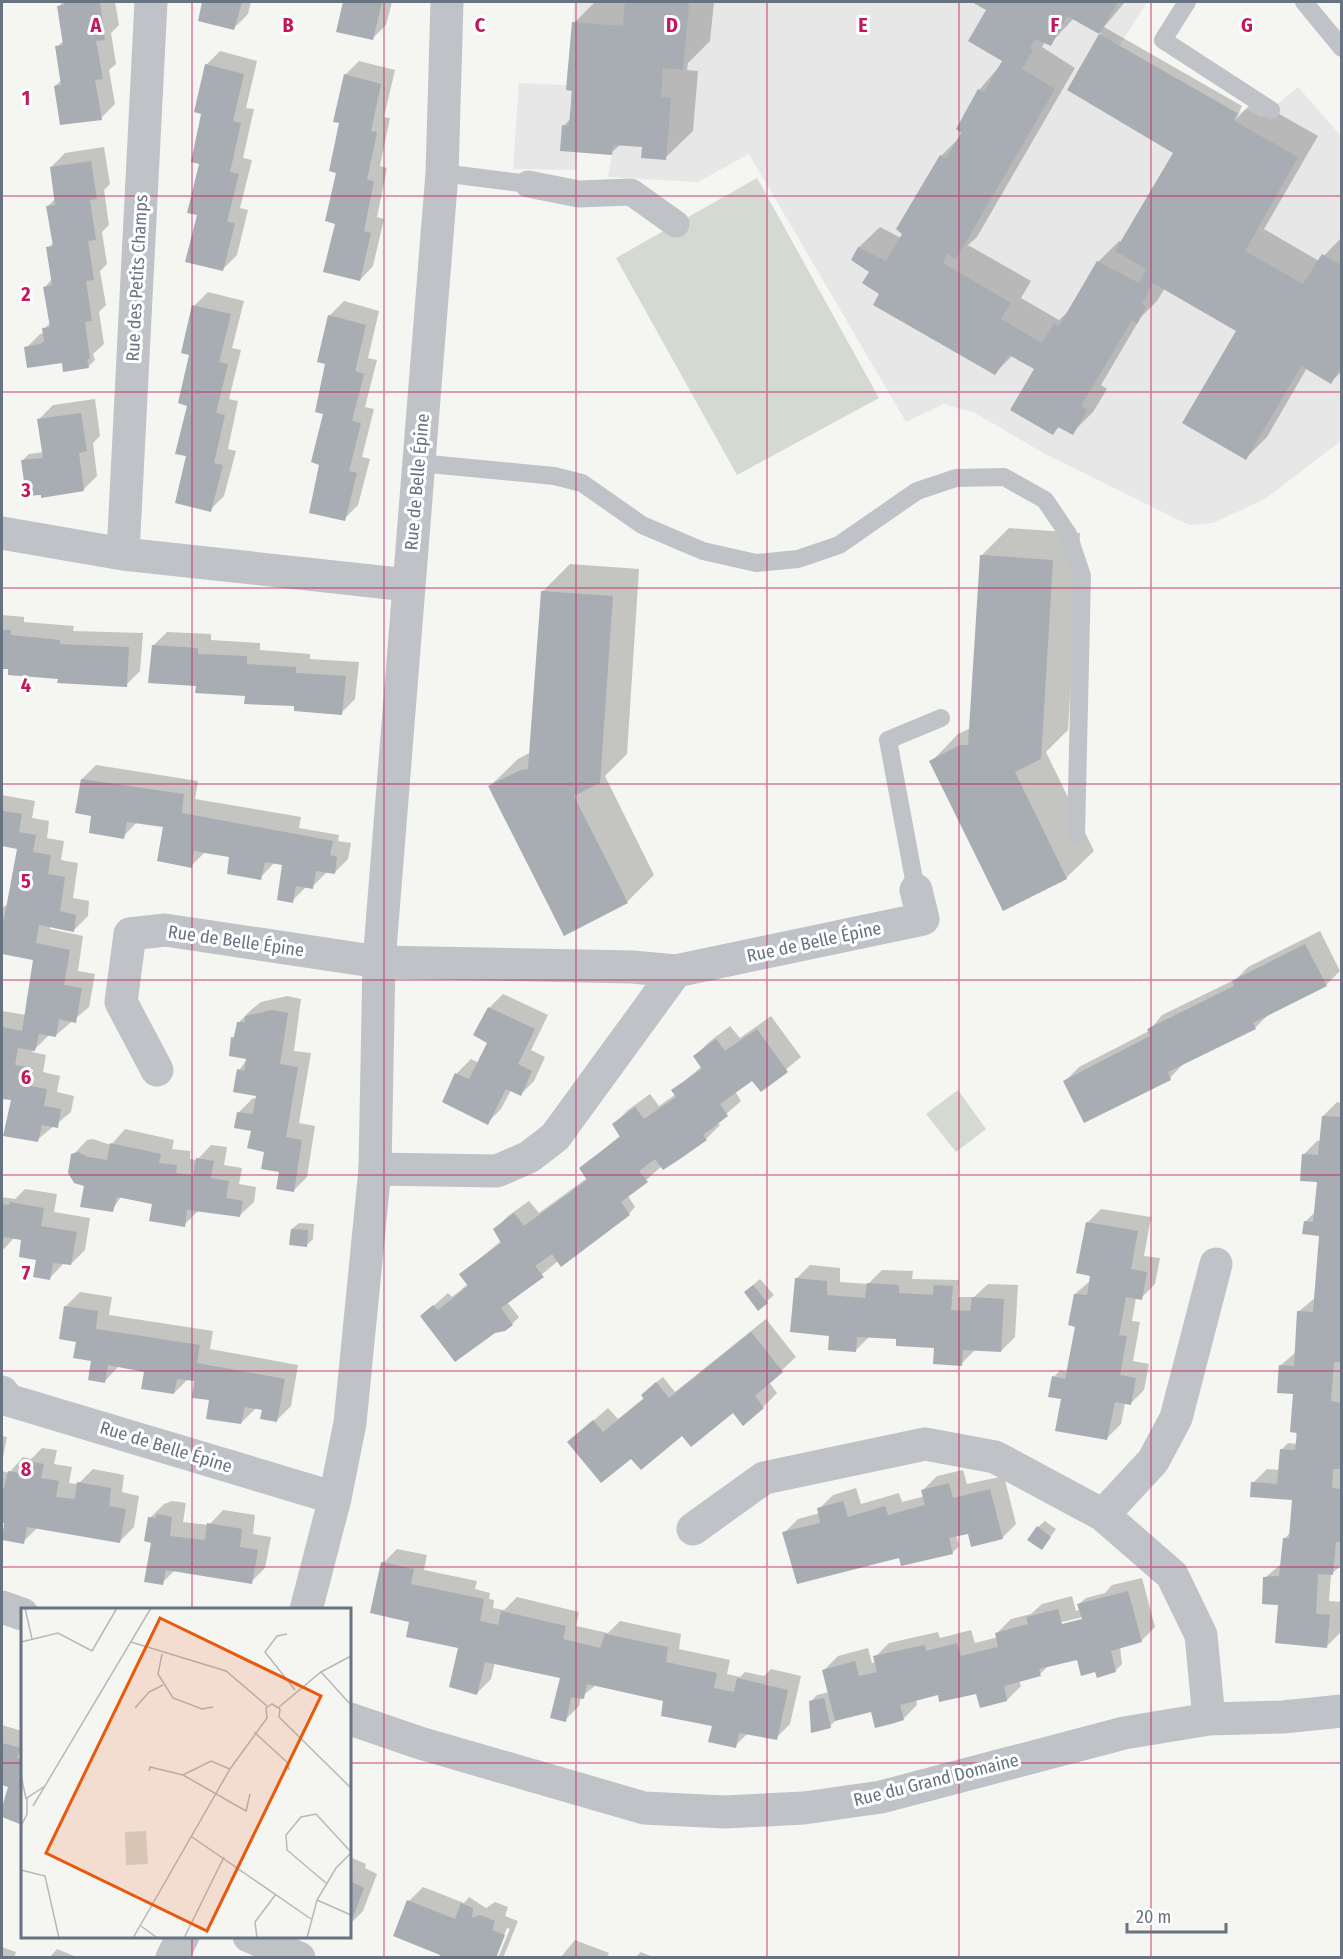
<svg xmlns="http://www.w3.org/2000/svg" width="1343" height="1959" viewBox="0 0 1343 1959" font-family="'Fira Sans Condensed',sans-serif">
	<style>
		.built { fill: #e6e7e6 }
		.green { fill: #d4dad2 }
		.shadow { fill: #0003; fill-rule: evenodd }
		.building { fill: #a7adb2; fill-rule: evenodd }
		.lines { fill: none; stroke-linecap: round; stroke-linejoin: round }
		.service { stroke: #bfc2c6; stroke-width: 18 }
		.pedestrian { stroke: #bfc2c6; stroke-width: 27 }
		.minor { stroke: #bfc2c6; stroke-width: 33 }
		.tertiary { stroke: #bfc2c6; stroke-width: 33 }
		.grid { fill: none; stroke: #c2185b; stroke-width: 1.5; stroke-opacity: 0.55 }
		.labels { text-anchor: middle; stroke-width: 6; stroke-linejoin: round; paint-order: stroke }
		.street-label { font-size: 18px; fill: #677380; stroke: #fff }
		.inset-road { fill: none; stroke: #b4b9bd; stroke-width: 1.5 }
		.view { fill: #e8590c; fill-opacity: 0.15; stroke: #e8590c; stroke-width: 3 }
		.inset-edge { fill: none; stroke: #677380; stroke-width: 3 }
		.grid-label { font-size: 20px; text-anchor: middle; font-weight: bold; fill: #c2185b; stroke: #fff; stroke-width: 6; stroke-linejoin: round; paint-order: stroke }
	</style>
	<rect width="100%" height="100%" fill="#f5f5f2"/>
	<path class="built" d="M575 2H1147L1119 46 1237 113 1246 109 1262 117 1298 87 1341 136V441L1265 499 1213 523 1189 525 1047 455 975 413 944 404 906 422 749 154 698 182 608 177 612 155 577 152 576 170 513 169 519 83 566 85Z"/>
	<path class="green" d="M757 178 879 398 737 475 616 258Z
		M958 1090 986 1129 956 1152 926 1114Z"/>
	<path class="shadow" d="M63 2H115L119 25 111 33 116 64 109 70 115 104 101 118 55 86 62 80 57 47 64 40 59 6Z
		M204 2H251L248 14 234 28 200 20Z
		M344 2H392L386 25 372 39 338 31Z
		M595 2H714L710 41 688 63 687 70 698 71 693 131 665 158 643 146 621 144 611 153 564 126 571 118 574 23Z
		M975 2H1125L1104 27 1242 106 1236 119 1255 100 1318 136 1264 229 1319 261 1342 237V371L1331 382 1307 368 1267 437 1246 458 1238 330 1165 288 1157 301 1141 317 1101 385 1107 389 1093 412 1072 433 1060 426 1053 433 1037 369 1012 356 995 373 881 294 871 271 853 259 859 247 880 227 901 238 941 156 961 136 979 90 1004 61 988 9ZM1074 18 1101 33 1069 90 1175 152 1122 242 1119 241 1098 262 1071 309 1059 320 1021 298 1031 281 968 245 977 237 1075 68 1042 47 1045 42 1050 44Z
		M220 51 257 61 246 108 254 109 243 158 252 160 240 208 248 210 237 255 223 269 199 214 206 65Z
		M359 61 395 70 384 117 390 118 380 166 387 168 377 217 384 219 373 266 360 280 337 223V172L345 75Z
		M104 147 110 184 104 190 109 225 102 232 107 264 100 271 106 305 99 312 104 344 93 354 95 360 88 367 63 362 26 348 40 334 44 333V329L51 322 45 287 52 279 48 248 54 242 47 207 56 198 51 167 65 153Z
		M208 292 244 301 232 348 241 350 229 399 238 401 228 449 236 451 224 496 210 510 188 455 194 306Z
		M344 301 379 311 368 358 377 360 365 407 374 409 362 457 370 459 358 505 344 519 321 463 326 363 319 361 330 315Z
		M95 399 100 436 93 443 97 476 83 490 22 461 29 454 44 452 39 419 53 405Z
		M1009 528 1080 533 1068 730 1046 752 1094 851 1066 878 931 762 958 734 971 728 982 555Z
		M570 564 639 569 627 754 605 776 654 875 627 902 490 786 518 759 531 752 542 592Z
		M2 615 24 617V622L74 626 73 631 143 633 140 671 126 685 59 678 2 667Z
		M167 632 211 634V640L260 643V650L310 654V659L359 662 355 699 341 713 197 685 153 646Z
		M96 765 198 781 195 799 301 817 299 828 339 835 338 841 351 843 348 859 334 873 327 872 312 887H306L292 901 284 864 275 862 260 878 231 856 206 851 191 866 165 826 137 822 123 837 93 815 82 779Z
		M2 795 35 801 32 818 49 821 47 838 64 841 61 860 78 863 73 898 89 901 88 916 74 930 50 926V929L83 936 78 971 95 974 89 1007 56 1035H49L32 1052 46 1055 43 1072 60 1076 57 1092 74 1096 71 1112 37 1140 12 1099 2 1097V1011L26 1015 35 959 2 952V908L8 904 18 848 2 845Z
		M1320 931 1340 971 1326 985 1270 1013 1255 1028 1184 1063 1170 1078 1065 1081 1079 1067 1149 1031 1162 1015 1236 979 1248 967Z
		M503 994 548 1015 531 1050 545 1057 534 1081 520 1095 511 1090 501 1109 487 1123 444 1101 457 1073 471 1059 479 1063 489 1042V1008Z
		M287 996 301 999 294 1051 311 1053 299 1123 315 1126 307 1177 293 1191 239 1112 253 1098 257 1099 258 1095 239 1070 248 1058 233 1038 238 1023 252 1009 261 1002Z
		M771 1016 801 1057 761 1090 752 1079 735 1091 741 1101 717 1122 720 1125 706 1139 662 1166 628 1196 635 1207 629 1214 558 1261 508 1303 519 1317 512 1324 505 1330 422 1316 448 1293 452 1297 468 1284 461 1274 501 1241 494 1230 508 1216 529 1201 539 1213 587 1178 581 1168 621 1135 614 1124 628 1110 650 1094 659 1106 676 1094 673 1091 702 1066 695 1056 709 1042 730 1026 740 1038Z
		M1337 1102 1342 1103V1565L1331 1574 1329 1601 1342 1602V1622L1341 1632 1327 1646 1279 1604 1265 1578 1282 1563 1284 1539 1291 1532 1293 1499 1253 1483 1267 1469 1279 1470 1281 1450 1288 1443 1297 1444 1294 1392 1281 1365 1297 1351 1298 1312 1315 1298 1320 1235 1305 1222 1315 1212 1318 1180 1303 1155 1317 1141H1321L1323 1116Z
		M125 1129 174 1140 172 1149 190 1151V1159L197 1160 211 1145 227 1147 224 1165 242 1168 239 1184 256 1187 254 1202 239 1216 199 1210 184 1225 154 1203 121 1197 112 1210 86 1184 73 1155 87 1140 93 1139 111 1145Z
		M25 1189 57 1194 54 1212 90 1218 85 1250 71 1264 64 1263 50 1278 23 1238H14L2 1251V1197L15 1199Z
		M1101 1209 1151 1217 1144 1256 1160 1258 1155 1284 1141 1298H1136L1132 1321 1140 1322 1133 1361 1149 1364 1144 1390 1130 1404 1125 1403 1121 1424 1107 1438 1063 1398 1054 1377 1060 1370 1068 1372 1076 1326 1075 1294 1091 1280 1087 1223Z
		M299 1223 314 1224 313 1239 306 1246 292 1229Z
		M810 1265 840 1268V1282L868 1284 882 1270 913 1271 912 1279 959 1280 958 1297H974L988 1284 1018 1285 1015 1337 1001 1351 975 1350 961 1364 936 1347 898 1338 870 1336 856 1350 831 1334 796 1279Z
		M760 1279 774 1295 758 1309 752 1286Z
		M80 1292 112 1297 109 1315 213 1331 210 1349 298 1365 291 1406 277 1420 263 1409H255L241 1423 210 1399 196 1380 188 1379 174 1393 145 1370 119 1366 105 1381 77 1340 66 1306Z
		M766 1319 796 1357 769 1382 777 1393 763 1407 733 1411 631 1457 569 1442 608 1408 618 1419 645 1397 649 1388 663 1377 675 1392Z
		M2 1436 7 1437 2 1463Z
		M42 1448 57 1450 54 1464 72 1467 69 1483 78 1484 93 1469 124 1475 122 1492 139 1496 134 1527 120 1541 38 1527 23 1542 6 1522 2 1521V1471L9 1473 23 1457 31 1459Z
		M963 1470 967 1484 1004 1476 1016 1524 1002 1538 969 1532 956 1535 959 1546 952 1553 900 1556 784 1533 798 1519 820 1513 819 1509 833 1495 856 1488 861 1504 899 1493 902 1502 925 1496 923 1490 937 1476Z
		M172 1501 186 1503 183 1522 209 1525 223 1510 255 1515 253 1534 271 1537 265 1568 251 1582 175 1570 162 1583 150 1518 164 1504Z
		M1045 1521 1056 1529 1042 1548 1038 1527Z
		M397 1549 427 1555 424 1570 477 1581 475 1589 490 1593 489 1599 494 1600 493 1608 504 1610 517 1597 579 1612 576 1626 608 1633 620 1621 681 1634 679 1649 730 1660 727 1674 740 1677 745 1672 764 1676 771 1669 801 1676 790 1724 776 1738 748 1733 735 1746 714 1725 665 1700 596 1685 581 1697 579 1706 565 1720 561 1677 495 1662 491 1679 477 1693 460 1646 411 1621 383 1563Z
		M1142 1578 1155 1627 1141 1641 1120 1647 1122 1664 1116 1670H1096L1078 1658 1049 1665 1040 1674 1019 1680 1021 1686 1007 1700 977 1692 939 1693 916 1699 917 1705 903 1719 872 1711 837 1719 830 1726 810 1702 817 1695 829 1692 824 1670 838 1656 868 1648 872 1663 876 1662 875 1657 889 1643 938 1632 940 1638 971 1630 975 1643 998 1637 997 1633 1011 1619 1031 1614 1042 1604 1072 1596 1076 1611 1081 1609 1079 1604 1086 1598 1105 1593 1112 1585ZM1083 1617V1620L1055 1627 1054 1624Z
		M2 1725 22 1731V1823L2 1816 10 1786 2 1783Z
		M350 1857 366 1864 365 1868 377 1874 363 1911 350 1924Z
		M423 1887 464 1903 469 1897 486 1908 495 1902 508 1907 505 1916 518 1921 503 1958H498L510 1929 507 1928 494 1958 442 1954 409 1901Z
		M575 1940 609 1953 607 1958H560Z
		M2 1947 16 1952 14 1958H2Z
		M57 1949 79 1958H49Z
		M641 1952 655 1958H635Z"/>
	<path class="building" d="M64 2H100L105 40 96 41 103 79 95 80 102 120 60 125 54 86 61 85 55 46 63 45 57 6 64 5Z
		M202 2H242L234 30 198 21Z
		M343 2H382L373 40 336 32Z
		M625 2H685L689 4 683 70 663 68 661 97 671 98 666 160 641 158 642 147 613 145 612 155 560 151 562 125 569 126 572 91 566 90 572 22 623 26Z
		M972 2H1118L1099 34 1237 113 1233 120 1298 157 1245 251 1303 284 1322 254 1341 265V366L1331 384 1301 366 1246 460 1182 423 1236 331 1153 283 1142 304 1146 307 1137 324 1132 320 1081 406 1087 410 1073 435 1058 427 1053 435 1010 410 1034 369 1009 355 995 375 873 305 879 294 862 283 869 272 851 260 858 247 886 261 902 234 896 229 940 155 946 159 961 133 956 129 978 89 984 92 1002 61 968 41 986 10ZM1067 16 1099 34 1067 90 1173 153 1115 251 1146 269 1139 283 1097 261 1059 326 1054 323 1042 343 1001 319 1011 303 943 263 947 254 956 259 1055 89 1022 69 1033 50 1030 48 1035 39 1051 46Z
		M205 64 244 74 233 121 241 123 230 172 239 174 227 222 235 223 223 271 185 262 197 215 187 213 199 164 191 162 201 114 194 112Z
		M344 74 381 84 371 131 377 132 367 180 374 181 364 231 371 233 360 281 323 272 335 224 325 221 336 173 329 171 339 123 333 122Z
		M91 161 97 199 90 200 96 240 88 241 94 280 86 281 92 321 85 322 90 359H87L89 368 63 372 62 363 27 368 24 347 40 344 44 341 42 328 50 327 43 287 52 285 46 247 53 246 46 206 55 205 50 167Z
		M192 305 231 314 219 362 228 364 216 413 225 415 214 463 223 465 211 512 175 503 186 456 175 454 187 406 178 403 189 355 181 353Z
		M328 315 366 325 355 371 364 374 352 421 361 423 349 471 357 473 345 521 309 513 319 465 311 462 323 414 315 412 325 364 317 362Z
		M81 413 87 451 79 453 84 491 41 498V495L26 496 21 460 43 458 37 419Z
		M980 555 1053 560 1041 759 1015 772 1067 879 1003 911 929 761 960 745H968Z
		M541 591 613 596 600 783 574 796 628 903 564 936 488 786 521 770 528 769Z
		M2 630H11V635L60 640V644L129 647 127 687 57 683 58 679 8 675V669H2Z
		M152 645 198 648V654L247 656V664L296 667V673L346 676 342 715 294 711V706L244 704 245 696 195 693 196 686 148 683Z
		M81 779 184 794 182 813 333 841 330 855 337 857 335 874 316 871 313 889 296 886 293 903 277 900 282 865 265 862 261 880 227 874 229 857 211 854 194 851 192 868 157 861 163 827 127 822 124 839 89 833 91 816 75 813Z
		M2 811 22 814 19 832 36 835 33 852 51 855 48 874 65 877 60 911 76 915 74 932 39 925 36 943 70 950 64 985 82 988 76 1023 59 1019 56 1037 39 1034 35 1051 18 1048 15 1065 33 1068 30 1086 47 1089 44 1106 61 1109 58 1128 42 1125 38 1142 3 1136 11 1100 2 1099V1027L22 1031 33 960 2 954V918L4 919 17 849 2 846Z
		M1305 944 1327 986 1253 1023 1256 1029 1168 1072 1171 1080 1084 1123 1063 1081 1150 1036 1147 1029 1234 986 1232 981Z
		M488 1007 535 1029 518 1064 532 1071 521 1096 506 1089 488 1125 442 1102 455 1073 469 1079 487 1043 473 1035Z
		M272 1010 288 1013 280 1064 298 1067 286 1137 302 1140 294 1192 276 1189 279 1172 261 1169 264 1152 247 1148 251 1131 234 1128 237 1112 253 1114 256 1096 233 1092 237 1069 244 1071 246 1059 229 1056 231 1037 234 1038 237 1022H245V1016Z
		M757 1029 788 1072 761 1092 752 1081 720 1104 728 1116 703 1135 707 1140 680 1159 663 1170 655 1159 639 1171 648 1182 621 1202 630 1215 561 1267 552 1254 535 1266 544 1277 501 1308 513 1325 505 1331 495 1333 455 1362 420 1316 433 1305 438 1310 468 1286 459 1274 501 1243 493 1229 514 1213 524 1226 587 1180 579 1168 620 1137 612 1124 635 1107 644 1119 676 1097 671 1090 702 1069 693 1056 716 1039 725 1051Z
		M1322 1116 1341 1117V1362H1334L1331 1401 1341 1403V1469H1333L1332 1488 1341 1489V1542H1336L1333 1575 1318 1574 1316 1614 1330 1615 1327 1648 1275 1643 1278 1605 1262 1604 1263 1577 1279 1576 1283 1538H1289L1292 1500 1250 1497 1251 1482 1277 1484 1280 1449 1295 1450 1297 1433 1290 1432 1293 1394 1277 1393 1278 1377 1279 1365 1294 1366 1297 1311 1313 1312 1319 1236 1302 1234 1304 1221 1313 1222 1317 1182 1300 1181 1302 1154 1318 1155Z
		M110 1143 161 1154 159 1163 177 1165 176 1173 193 1175 196 1158 214 1161 211 1178 229 1181 226 1198 243 1201 240 1217 187 1210 185 1227 149 1221 152 1204 117 1197 113 1212 80 1207 84 1186 74 1183 68 1173 71 1154 78 1152 88 1157 107 1160Z
		M10 1202 44 1208 41 1226 77 1232 71 1265 53 1263 50 1280 33 1277 36 1260 19 1257 21 1240 4 1237 2 1242V1204L9 1205Z
		M1086 1222 1138 1231 1131 1269 1147 1272 1142 1300 1126 1297 1119 1335 1127 1336 1120 1375 1136 1378 1131 1405 1115 1402 1107 1440 1055 1431 1061 1399 1048 1397 1052 1376 1065 1379 1075 1327 1068 1325 1074 1294 1087 1295 1090 1276 1076 1273Z
		M291 1229 308 1230 307 1247 289 1245Z
		M795 1278 827 1281V1295L865 1298 867 1283 899 1285V1293L933 1295 934 1285 953 1286 951 1310 970 1311 972 1297 1004 1299 1001 1352 963 1350 962 1366 933 1364 934 1348 896 1346V1339L857 1337 856 1352 828 1350 829 1336 790 1332Z
		M753 1285 768 1303 758 1311 744 1292Z
		M64 1306 98 1311 96 1329 200 1345 197 1363 285 1379 277 1422 260 1419 262 1410 245 1407 241 1424 206 1419 209 1400 192 1398 194 1381 177 1379 174 1394 141 1389 144 1372 108 1365 105 1383 88 1380 91 1361 73 1358 76 1342 59 1339Z
		M751 1332 783 1372 755 1396 764 1408 743 1426 733 1413 691 1447 682 1436 641 1470 631 1459 601 1483 567 1442 593 1420 603 1432 644 1399 641 1395 656 1382 669 1398Z
		M27 1461 44 1464 41 1478 59 1481 56 1497 75 1499 77 1482 111 1488 109 1506 126 1509 120 1543 27 1527 24 1544 2 1540 4 1523H2V1487L4 1488 8 1471 25 1474Z
		M949 1483 953 1498 990 1489 1003 1539 971 1547 968 1534 949 1538 953 1554 901 1566 899 1558 797 1584 782 1532 820 1523 817 1508 843 1501 848 1517 885 1506 888 1515 925 1505 921 1490Z
		M157 1514 172 1517 170 1536 205 1540 207 1523 242 1529 240 1547 258 1550 252 1584 166 1570 163 1585 144 1582 151 1543 144 1541 148 1517 156 1518Z
		M1037 1526 1051 1537 1042 1550 1027 1540Z
		M381 1562 414 1569 411 1584 484 1599 480 1621 498 1625 501 1611 566 1626 563 1639 600 1648 605 1634 668 1647 666 1662 717 1673 714 1688 734 1692 737 1678 788 1690 777 1740 739 1733 736 1748 708 1742 712 1726 661 1716 663 1701 587 1684 584 1699 571 1697 566 1722 550 1718 560 1678 485 1662 477 1695 449 1687 458 1648 406 1637 409 1622 370 1613Z
		M1128 1591 1142 1642 1111 1651 1116 1672 1097 1678 1095 1672 1081 1676 1077 1660 1039 1669 1041 1676 1004 1686 1007 1701 980 1708 976 1694 939 1702 938 1695 900 1705 904 1720 891 1724 875 1728 871 1712 835 1721 822 1670 855 1661 859 1676 877 1672 873 1656 925 1645 926 1651 957 1643 961 1656 998 1647 995 1633 1028 1624 1026 1617 1058 1609 1062 1624 1082 1619 1077 1604Z
		M824 1698 831 1728 811 1733 809 1701Z
		M2 1743 21 1748 17 1758 22 1760V1825L2 1817V1807L8 1787 2 1785Z
		M350 1876 353 1878 352 1882 364 1888 350 1925Z
		M407 1900 455 1919 461 1903 473 1908 472 1918 480 1915 495 1921 492 1930 505 1935 496 1958H439L440 1955 393 1936Z"/>
	<g class="lines">
		<path class="service" d="M1187 2 1163 40 1271 110
			M1304 2 1342 48
			M442 173 528 184
			M419 463 554 476 582 483 642 525 703 551 756 563 798 559 839 545 917 491 956 478 1004 477 1045 500 1068 534 1082 576 1076 835
			M916 890 888 740 941 718"/>
		<path class="pedestrian" d="M528 184 579 194 631 192 676 224"/>
		<path class="minor" d="M2 533 123 554 408 585
			M123 554 151 2
			M157 1070 121 1002 130 934 165 930 379 962 632 967 676 971
			M375 1169 497 1171 529 1157 555 1137 676 971 923 919 916 890
			M2 1392 8 1400 335 1498
			M1103 1515 1153 1461 1176 1418 1216 1264
			M693 1529 764 1478 925 1444 995 1457 1103 1515 1172 1575 1201 1635 1209 1719
			M2 1607 22 1614
			M350 1719 420 1743 644 1808 725 1812 804 1808 881 1797 1124 1733 1209 1719 1283 1717 1342 1711
			M249 1936 299 1958"/>
		<path class="tertiary" d="M306 1610 335 1498 350 1423 375 1169 379 962 442 173 447 2
			M172 1958 183 1936"/>
	</g>
	<path class="grid" d="M192 2V1610M384 2V1958M576 2V1958M767 2V1958M959 2V1958M1151 2V1958M2 196H1342M2 392H1342M2 588H1342M2 784H1342M2 980H1342M2 1175H1342M2 1371H1342M2 1567H1342M2 1763H22M350 1763H1342M192 1936V1958"/>
	<g class="labels">
		<g class="street-label">
			<text transform="translate(137 278) rotate(-87)" y="6">Rue des Petits Champs</text>
			<text transform="translate(417 482) rotate(-85)" y="6">Rue de Belle Épine</text>
			<text transform="translate(236 941) rotate(8)" y="6">Rue de Belle Épine</text>
			<text transform="translate(814 942) rotate(-12)" y="6">Rue de Belle Épine</text>
			<text transform="translate(166 1447) rotate(17)" y="6">Rue de Belle Épine</text>
			<text transform="translate(936 1780) rotate(-14)" y="6">Rue du Grand Domaine</text>
		</g>
	</g>
	<g transform="translate(21 1608)">
		<rect width="330" height="330" fill="#f5f5f2"/>
		<path d="M125 223 127 256 105 257 104 224Z" fill="#d4dad2"/>
		<path class="inset-road" d="M4 0 11 31M266 26 256 28 244 44 274 82M0 34 37 25 71 43 96 0M110 34 205 63 246 98M141 46 137 66 152 90 181 101 192 99M300 64 330 97M258 99 300 64 330 48M114 100 128 84 142 77M258 109 330 180M246 110 245 100 251 96 259 101 258 109M233 124 267 155 268 162M128 163 129 159 162 167 190 153 209 161M0 167 5 191M162 167 225 203 229 186M12 198 130 0M0 218 6 206V190L24 178M171 229 290 311M0 262 24 268 38 330M305 275 266 242 265 227 280 209 295 206 330 244M296 292 330 307M120 318 135 329M112 330 209 161 246 110M163 330 203 249M236 330 234 314 255 286M286 330 296 292 315 260 330 245"/>
		<path class="view" d="M139 10 300 88 186 323 25 245Z"/>
		<rect width="330" height="330" class="inset-edge"/>
	</g>
	<g class="grid-label">
		<text x="96" y="32">A</text>
		<text x="288" y="32">B</text>
		<text x="480" y="32">C</text>
		<text x="672" y="32">D</text>
		<text x="863" y="32">E</text>
		<text x="1055" y="32">F</text>
		<text x="1247" y="32">G</text>
		<text x="26" y="105">1</text>
		<text x="26" y="301">2</text>
		<text x="26" y="497">3</text>
		<text x="26" y="692">4</text>
		<text x="26" y="888">5</text>
		<text x="26" y="1084">6</text>
		<text x="26" y="1280">7</text>
		<text x="26" y="1476">8</text>
	</g>
	<rect width="1343" height="1959" fill="none" stroke="#677380" stroke-width="6"/>
	<path d="M1127 1923v9h99v-9" fill="none" stroke="#677380" stroke-width="3"/>
	<text x="1136" y="1923" font-size="18" fill="#677380" stroke="#ffffff" stroke-width="4.5" paint-order="stroke">20 m</text>
</svg>
